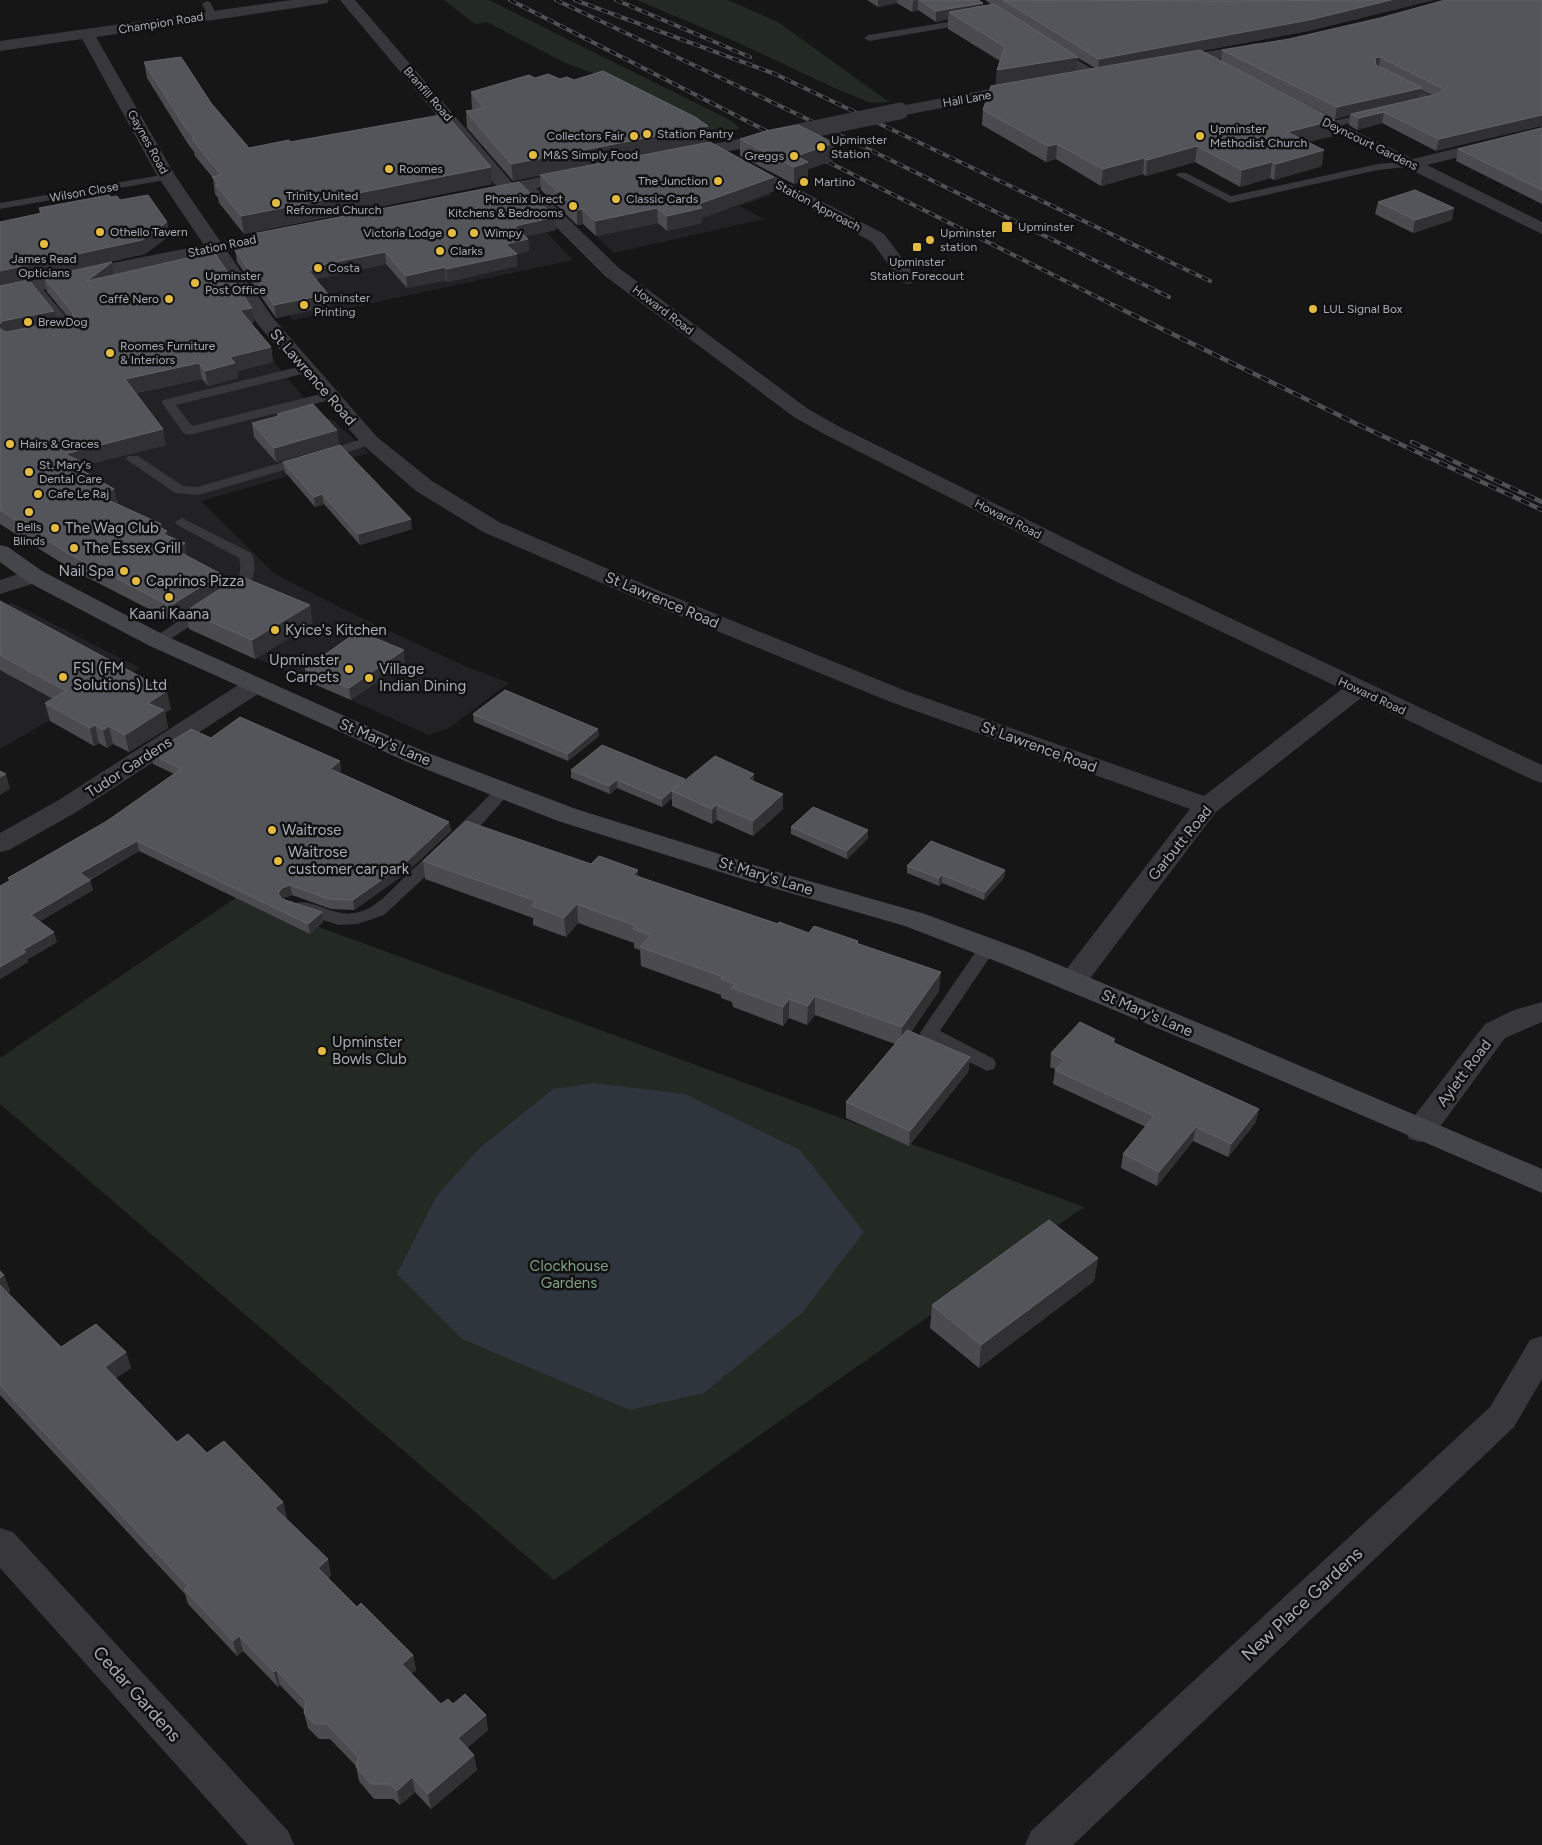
<svg xmlns="http://www.w3.org/2000/svg" width="1542" height="1845" viewBox="0 0 1542 1845" font-family="Figtree,sans-serif">
	<style>
		.built { fill: #222224 }
		.green { fill: #222a23 }
		.water { fill: #2f353c }
		.lines { fill: none; stroke-linecap: round; stroke-linejoin: round }
		.service { fill: #37373c; fill-rule: evenodd }
		.minor { fill: #37373c; fill-rule: evenodd }
		.tertiary { fill: #37373c; fill-rule: evenodd }
		.secondary { fill: #45464c; fill-rule: evenodd }
		.rail-far1-casing { stroke: #505157; stroke-width: 4 }
		.rail-casing { stroke: #505157; stroke-width: 4.5 }
		.rail-far1 { stroke: #111112; stroke-width: 2.5; stroke-dasharray: 7; stroke-linecap: butt }
		.rail { stroke: #111112; stroke-width: 3; stroke-dasharray: 9; stroke-linecap: butt }
		.tertiary-bridge { stroke: #37373c; stroke-width: 17 }
		.wall { fill: #4a4a4f; fill-rule: evenodd }
		.shaded-wall { fill: #313134 }
		.building { fill: #54555a; stroke: #626268 }
		.poi-dot { fill: #e4bb41; stroke: #111112; stroke-width: 2 }
		.labels { text-anchor: middle; stroke-width: 5; stroke-linejoin: round; paint-order: stroke }
		.far-street-label { font-size: 12px; fill: #a9acb6; stroke: #111112 }
		.far-poi-label { font-size: 12px; fill: #a9acb6; stroke: #111112; text-anchor: start }
		.street-label { font-size: 15px; fill: #a9acb6; stroke: #111112 }
		.poi-label { font-size: 15px; fill: #a9acb6; stroke: #111112; text-anchor: start }
		.park-label { font-size: 15px; fill: #81a086; stroke: #111112 }
		.near-street-label { font-size: 18px; fill: #a9acb6; stroke: #111112 }
	</style>
	<rect width="100%" height="100%" fill="#161617"/>
	<path class="built" d="M714 165 772 195 740 206 764 219 614 253 576 217Z
		M546 232 573 260 293 320 247 262Z
		M205 269 256 341 319 415 334 421 369 453 201 501 275 574 361 618 465 666 509 683 449 728 429 735 186 627 47 554 8 528 0 317Z
		M12 603 140 668 0 749V606Z"/>
	<path class="green" d="M444 0H489L732 121 739 128 732 134 721 135 702 127 604 77 565 63 487 22 475 24Z
		M637 0H728L778 22 889 102 871 103 839 90 734 41Z
		M237 897 1084 1207 554 1580 0 1104V1058Z"/>
	<path class="water" d="M594 1083 685 1094 800 1150 864 1232 802 1313 704 1393 630 1410 462 1339 397 1274 437 1195 481 1147 553 1089Z"/>
	<g class="lines">
		<path class="service" d="M207 1 210 2 217 15 215 17 212 18 209 17 202 4Z
			M972 18 977 21 975 23 869 41 864 38 869 35Z
			M1400 81 1439 99 1440 101 1435 104 1416 106 1415 104 1416 102 1425 100 1396 86 1395 84Z
			M1372 112 1376 113 1377 115 1376 117 1329 128 1324 125 1325 123Z
			M1412 161 1417 164 1416 166 1378 170 1230 203 1176 175 1178 173H1186L1231 196 1378 164Z
			M167 174 173 177 171 179 0 209V203Z
			M34 282 38 283 73 326 75 329 73 332 58 336 54 335 52 332 54 329 61 327 28 286Z
			M306 365 312 369 310 372 176 405 192 426 329 392 335 396 334 399 189 435 184 434 162 403 163 400Z
			M370 437 375 438 377 441 375 444 198 495 175 493 126 459 128 456H138L183 486 197 487Z
			M182 518 251 553C262 570 246 603 224 597L222 594C233 579 244 582 239 558L177 525 175 522Z
			M208 604 213 605 215 608 213 611 163 644H153L150 641 153 638 203 605Z
			M503 786 509 787 511 791 484 822 384 915 357 924 339 925 306 915 296 911 293 907 296 903C314 898 334 919 359 912 379 907 394 886 409 873 439 845 469 817 497 787Z
			M987 942 993 944 996 948 940 1031 994 1059 996 1064 994 1069 987 1071 922 1038 920 1033 981 944Z"/>
		<path class="minor" d="M291 0H329L327 3 322 4 96 37 176 177 273 318 377 437 432 481 499 522 657 590 906 691 1204 796 1342 689 1119 583 824 434 794 417 605 276 515 186 518 182 524 181 530 182 619 268 808 409 838 426 1135 573 1542 765V783L1533 780 1361 698 1216 812 1082 989 1072 992 1062 989 1058 982 1062 975 1190 809 888 701 641 600 483 532 416 491 363 445 259 326 158 177 82 39 0 51V41Z
			M340 0H355L514 185 517 189 514 193 508 194 502 193Z
			M1044 41 1049 43 1099 73 1101 76 1099 79H1087L1039 49 1036 46 1039 43Z
			M1301 105 1413 159 1542 127V137L1427 165 1542 222V234L1295 113 1293 110 1295 107Z
			M741 159 884 234 917 278 915 282 908 284 901 282 872 242 735 168 732 164 735 160Z
			M34 569 42 571 45 576 42 581 0 594V580Z
			M255 678 264 680 267 685 264 690 75 813 9 850 0 852V833L57 801 246 680Z
			M1542 1002V1022L1505 1038 1431 1139 1420 1142 1409 1139 1405 1131 1409 1123 1485 1024 1514 1010Z
			M1542 1336V1379L1514 1427 1073 1845H1025L1031 1831 1490 1407 1530 1340Z
			M0 1528 13 1532 288 1831 294 1845H248L0 1568Z"/>
		<path class="tertiary" d="M1258 43 1264 45 1266 48 1264 51 1175 67 1169 65 1167 62 1169 59 1175 57Z
			M1024 83 1030 85 1032 88 1030 91 900 116 894 114 892 111 894 108 900 106Z
			M769 133 775 134 777 138 775 142 682 160 676 159 673 155 676 151 682 150Z
			M576 170 582 171 585 175 582 179 486 198 480 197 477 193 480 189 486 188Z
			M290 228 296 229 299 233 296 237 82 281 0 300V288L82 269Z"/>
		<path class="secondary" d="M0 545 8 547 42 571 166 636 423 751 576 809 767 869 925 914 1028 952 1230 1036 1542 1169V1193L1210 1050 1008 966 905 926 749 881 558 821 405 761 150 646 26 581 0 562Z"/>
		<g class="rail-far1-casing">
			<path id="rail-far1" d="M510 0 778 137
				M556 0 797 114 1169 297
				M575 0 775 74 1210 281
				M616 0 750 57
				M816 156 1117 307"/>
		</g>
		<g class="rail-casing">
			<path id="rail" d="M1115 306 1359 425 1542 510
				M1412 442 1542 502"/>
		</g>
		<use href="#rail-far1" class="rail-far1"/>
		<use href="#rail" class="rail"/>
		<path class="tertiary-bridge" d="M770 138 900 111"/>
	</g>
	<path class="wall" d="M867 0H978L983 3 982 7 992 5 985 0H1434L1308 31 1201 51 1221 61 1222 50 1542 0 1436 151 1382 123 1357 130 1349 125 1350 115 1335 119 1252 77 1333 136 1307 142 1322 166 1274 180 1270 178 1240 187 1195 162 1146 176 1143 174 1101 186 1056 159 1046 162 982 125 983 110 996 86 997 70 1000 61 948 29V19L936 22 918 10 912 12 897 3 878 7ZM1078 58 1095 68 1076 72ZM1421 90 1432 95 1420 98Z
		M144 62 211 103 249 148 290 142 492 184 244 234 219 203 218 198 215 194 213 178 195 156 194 152 188 144 147 78Z
		M535 78 708 142 774 191 702 218V223L667 231 658 223 596 236 583 224 577 225 541 190 540 175 513 181 467 128 466 111 474 110 472 108 471 92Z
		M1542 128V204L1456 161 1458 149Z
		M740 139 834 143 833 161 808 169V179L794 184 740 156Z
		M111 197 120 200 167 222 169 236 145 254 18 282 57 322 66 320 69 318 47 292 44 277 112 262 115 275 252 308 254 323H251L271 347 273 362 237 371 238 378 208 386 202 379 136 393 166 445 81 466 82 470 118 504 161 524 162 528 168 536 187 556 223 587 313 623 255 659 189 629 186 614 174 622 71 569 0 524V222L40 214 39 208Z
		M1378 202 1452 220 1413 233 1375 214Z
		M555 217 556 230 525 236 528 239 529 251 517 254V266L447 282 446 280 407 288 386 264 316 279 330 306 276 318 237 262 235 250 254 246 252 234Z
		M277 414 339 444 276 462 254 437 252 423 277 416Z
		M283 462 412 529 360 545 324 504 315 507 285 472Z
		M0 601 171 709 165 713 168 728 129 752 113 744 107 748 99 743 94 746 50 721 45 703 53 699 0 670Z
		M405 662 351 700 307 681 305 669Z
		M473 714 598 729 599 736 568 761 474 722Z
		M211 738 340 761 341 771 339 772 449 822 451 831 406 873 354 910 331 909 292 895 284 898 283 899 322 912 323 922 310 934 139 851 90 880 93 890 40 921 57 942 28 959V962L0 979V886L9 881 8 878 107 821 174 774 153 764 151 754Z
		M571 770 685 779V780L754 774V781L783 809 753 836 717 820 712 824 672 806V798L662 807 617 788 610 794 571 778Z
		M791 827 868 838 847 859 791 834Z
		M423 861 638 870V876L778 924 809 933 858 941V944L939 991 911 1032 970 1057 968 1072 909 1146 846 1118V1102L895 1044 815 1015 807 1025 789 1018 783 1026 733 1007 732 1002 721 998V995L641 966 640 950 634 948V943L578 923 566 937 533 925V918L425 879Z
		M907 866 1005 870 1004 878 984 900 942 883 939 886 907 873Z
		M1115 1039 1114 1043 1256 1122 1228 1157 1193 1141 1157 1186 1121 1168 1123 1154 1146 1127 1053 1084 1055 1070V1069L1050 1067 1051 1053Z
		M1098 1258 1094 1281 979 1368 930 1328 932 1305Z
		M0 1271 4 1275 10 1291 7 1293 61 1347 126 1352 131 1368 116 1378 177 1442 207 1453 283 1502 287 1518H286L331 1575 328 1578 357 1607 413 1655 416 1670 411 1674 441 1704H453L488 1730 467 1748 477 1770 431 1809 415 1792 400 1805 393 1799H374L359 1781 356 1766 330 1739H319L308 1728 304 1713V1710L280 1685 278 1687 243 1651 237 1656 188 1604 185 1594 0 1395Z"/>
	<path class="shaded-wall" d="M878 0H897V3L878 7Z
		M918 0V10L912 12 913 1Z
		M1391 0H1434L1308 31 1098 70 1099 59Z
		M983 3 982 14 949 12 948 19 936 22V11Z
		M1078 57 1076 74 995 88 997 70Z
		M1380 57 1379 68 1374 70 1375 58Z
		M1422 88 1419 99 1351 114 1350 115 1335 119 1337 107Z
		M1384 112 1382 123 1357 130 1359 118Z
		M1542 115V126L1436 151 1439 139Z
		M1335 120 1333 136 1284 148 1287 132Z
		M708 126V143L513 181 511 164Z
		M834 143 833 161 808 169V179L794 184V167L796 156Z
		M1057 144 1056 159 1046 162 1048 146Z
		M1197 146 1195 162 1146 176 1147 160Z
		M1324 150 1322 166 1274 180 1276 164Z
		M1144 158 1143 174 1101 186 1103 169Z
		M1272 162 1270 178 1240 187 1242 170Z
		M491 167 492 184 244 234 241 216Z
		M774 177V191L702 218V223L667 231V216Z
		M657 208 658 223 596 236 595 221Z
		M1454 208 1452 220 1413 233 1415 220Z
		M582 209 583 224 577 225V210Z
		M555 217 556 230 516 238 515 226Z
		M167 222 169 236 145 254 0 286V271Z
		M528 239 529 251 517 254V266L447 282 446 269 506 244Z
		M385 252 386 264 314 280 309 271 311 267Z
		M112 262 115 277 87 281Z
		M445 267 446 280 407 288 406 276Z
		M328 294 330 306 276 318 274 305Z
		M252 308 254 323 243 325 240 310Z
		M54 311 58 326 6 336 0 330V324L2 321Z
		M271 347 273 362 237 371 238 378 208 386 205 371 230 357Z
		M199 363 202 379 129 394 125 379Z
		M163 429 166 445 81 466 84 477 76 480 65 454Z
		M337 430 339 444 276 462 274 448Z
		M114 489 118 504 99 496Z
		M322 494 324 504 315 507 314 497Z
		M411 519 412 529 360 545 358 534Z
		M161 524 163 534 167 531 170 547 157 526Z
		M185 543 188 560 174 549Z
		M221 574 224 590 186 611V614L174 622 170 606Z
		M310 605 313 623 255 659 252 640Z
		M404 650 405 662 351 700 349 688Z
		M167 691 171 709 165 713 168 728 129 752 125 735 148 703Z
		M95 725 99 743 94 746 90 728Z
		M109 726 113 744 107 748 103 730Z
		M598 729 599 736 568 761V754Z
		M340 761 341 771 332 778 330 769Z
		M6 774 10 789 0 795V777Z
		M754 774V789L748 779Z
		M685 779V787L672 791V798L662 807V799Z
		M617 780V788L610 794 609 786Z
		M783 794V809L753 836V821Z
		M716 805 717 820 712 824V809Z
		M449 822 451 831 406 873 354 910 353 900Z
		M868 830V838L847 859V851Z
		M137 841 139 851 83 883 80 873Z
		M638 870 639 888 633 875Z
		M1005 870 1004 878 984 900 985 892Z
		M942 875V883L939 886V878Z
		M90 880 93 890 34 925 31 915Z
		M290 885 292 895 284 898 280 903 278 893 282 888Z
		M577 904 578 923 566 937 564 918Z
		M322 912 323 922 310 934 308 924Z
		M54 932 57 942 28 959V962L0 979V967L23 950Z
		M941 972 939 991 901 1047 902 1027Z
		M815 996V1015L807 1025 808 1006Z
		M789 999V1018L783 1026V1007Z
		M970 1057 968 1072 909 1146 910 1131Z
		M1259 1109 1256 1122 1228 1157 1231 1144Z
		M1196 1127 1193 1141 1157 1186 1159 1172Z
		M1098 1258 1094 1281 979 1368 981 1345Z
		M4 1275 10 1291 1 1297 0 1294V1278Z
		M126 1352 131 1368 109 1383 105 1367Z
		M283 1502 287 1518 279 1524 275 1508Z
		M328 1559 331 1575 321 1583 318 1568Z
		M239 1636 243 1651 237 1656 233 1641Z
		M413 1655 416 1670 405 1679 402 1664Z
		M276 1670 280 1685 278 1687 274 1672Z
		M486 1715 488 1730 461 1753 458 1738Z
		M474 1755 477 1770 431 1809 428 1794Z
		M412 1777 415 1792 400 1805 397 1791Z"/>
	<path class="building" d="M919 0H978L983 3 936 11Z
		M1003 0 1222 1 1391 0 1309 20 1099 59Z
		M1445 0H1542V115L1439 139 1384 112 1359 118 1351 114 1438 94 1444 89 1380 57 1375 58 1376 65 1422 88 1337 107 1222 50 1289 39 1380 18Z
		M994 4 1078 57 997 70 1005 47 949 12Z
		M1200 50 1335 120 1287 132 1324 150 1276 164 1272 162 1242 170 1197 146 1147 160 1144 158 1103 169 1057 144 1048 146 983 110 991 86Z
		M181 57 211 103 249 148 289 140 290 142 446 114 491 167 241 216 216 185H219L212 177 221 175 192 139H195L185 127 144 62Z
		M603 71 695 117 708 126 511 164 466 111 484 108 471 92 529 75 535 78 548 74 560 79 567 77 574 80Z
		M798 125 834 143 796 156 808 162 794 167 740 139 766 131Z
		M1542 128V190L1458 149Z
		M710 142 774 177 698 204 702 208 667 216 657 208 595 221 582 209 577 210 540 175Z
		M519 182 555 217 515 226 528 239 506 244 517 254 446 269 445 267 406 276 385 252 311 267 313 270 309 271 328 294 274 305 235 250 260 244 252 234Z
		M1415 190 1454 208 1415 220 1378 202Z
		M109 195 111 197 117 196 120 200 148 195 167 222 142 240 0 271V222L42 213 39 208Z
		M214 252 252 308 240 310 271 347 230 357 235 363 205 371 199 363 125 379 163 429 65 454 80 461 73 465 114 489 99 496 161 524 157 526 167 531 163 534 185 543 174 549 221 574 170 606 67 553 0 510V328L1 330 7 332 66 320 73 316V313L44 277 112 262 87 281Z
		M29 280 54 311 2 321 0 324V286Z
		M313 404 337 430 274 448 252 423 279 416 277 414Z
		M340 445 411 519 358 534 322 494 314 497 283 462Z
		M240 576 310 605 252 640 186 611Z
		M0 601 167 691 148 703 164 710 125 735 109 726 103 730 95 725 90 728 45 703 66 691 0 655Z
		M358 631 404 650 349 688 305 669Z
		M505 690 598 729 568 754 473 714Z
		M240 717 340 761 330 769 449 822 405 863 353 900 329 899 290 885 282 888 278 893 282 899 322 912 308 924 137 841 80 873 90 880 31 915 54 932 23 950 26 952 0 967V886L11 880 8 878 107 821 181 769 151 754 191 729 211 738Z
		M602 745 685 779 662 799 617 780 609 786 571 770Z
		M715 756 754 774 748 779 783 794 753 821 716 805 712 809 672 791Z
		M0 771 6 774 0 777Z
		M813 807 868 830 847 851 791 827Z
		M466 821 591 864 599 856 638 870 633 875 778 924 779 922 809 933 814 926 858 941 856 943 941 972 902 1027 815 996 808 1006 789 999 783 1007 732 988 735 984 721 979 723 977 640 947 651 935 633 929 636 926 577 904 564 918 532 906 536 901 423 861Z
		M931 841 1005 870 985 892 942 875 939 878 907 866Z
		M1080 1022 1115 1039 1112 1042 1259 1109 1231 1144 1196 1127 1159 1172 1123 1154 1154 1116 1055 1070 1064 1060 1051 1053Z
		M907 1030 970 1057 910 1131 846 1102Z
		M1049 1220 1098 1258 981 1345 932 1305Z
		M0 1271 4 1275 0 1278Z
		M0 1285 61 1347 96 1324 126 1352 105 1367 177 1442 188 1434 207 1453 224 1441 283 1502 275 1508 328 1559 318 1568 357 1607 361 1603 413 1655 402 1664 441 1704 448 1699 453 1704 465 1694 486 1715 458 1738 474 1755 428 1794 412 1777 397 1791 390 1784H371L356 1767 358 1757 327 1724H315L304 1713 306 1701 276 1670 274 1672 239 1636 233 1641 184 1589 188 1586 0 1385Z"/>
	<g class="poi-dot">
		<circle cx="647" cy="134" r="5"/>
		<circle cx="634" cy="136" r="5"/>
		<circle cx="1200" cy="136" r="5"/>
		<circle cx="821" cy="147" r="5"/>
		<circle cx="533" cy="155" r="5"/>
		<circle cx="794" cy="156" r="5"/>
		<circle cx="389" cy="169" r="5"/>
		<circle cx="718" cy="181" r="5"/>
		<circle cx="804" cy="182" r="5"/>
		<circle cx="616" cy="199" r="5"/>
		<circle cx="276" cy="203" r="5"/>
		<circle cx="573" cy="206" r="5"/>
		<rect x="1001" y="221" width="12" height="12" rx="2.5"/>
		<circle cx="100" cy="232" r="5"/>
		<circle cx="452" cy="233" r="5"/>
		<circle cx="474" cy="233" r="5"/>
		<circle cx="930" cy="240" r="5"/>
		<circle cx="44" cy="244" r="5"/>
		<rect x="912" y="242" width="10" height="10" rx="2.5"/>
		<circle cx="440" cy="251" r="5"/>
		<circle cx="318" cy="268" r="5"/>
		<circle cx="195" cy="283" r="5"/>
		<circle cx="169" cy="299" r="5"/>
		<circle cx="304" cy="305" r="5"/>
		<circle cx="1313" cy="309" r="5"/>
		<circle cx="28" cy="322" r="5"/>
		<circle cx="110" cy="353" r="5"/>
		<circle cx="10" cy="444" r="5"/>
		<circle cx="29" cy="472" r="5"/>
		<circle cx="38" cy="494" r="5"/>
		<circle cx="29" cy="512" r="5"/>
		<circle cx="55" cy="528" r="5"/>
		<circle cx="74" cy="548" r="5"/>
		<circle cx="124" cy="571" r="5"/>
		<circle cx="136" cy="581" r="5"/>
		<circle cx="169" cy="597" r="5"/>
		<circle cx="275" cy="630" r="5"/>
		<circle cx="349" cy="669" r="5"/>
		<circle cx="63" cy="677" r="5"/>
		<circle cx="369" cy="678" r="5"/>
		<circle cx="272" cy="830" r="5"/>
		<circle cx="278" cy="861" r="5"/>
		<circle cx="322" cy="1051" r="5"/>
	</g>
	<g class="labels">
		<g class="far-street-label">
			<text transform="translate(161 23) rotate(-9)" y="4">Champion Road</text>
			<text transform="translate(428 94) rotate(49)" y="4">Branfill Road</text>
			<text transform="translate(967 99) rotate(-10)" y="4">Hall Lane</text>
			<text transform="translate(148 142) rotate(61)" y="4">Gaynes Road</text>
			<text transform="translate(1370 144) rotate(26)" y="4">Deyncourt Gardens</text>
			<text transform="translate(84 192) rotate(-10)" y="4">Wilson Close</text>
			<text transform="translate(818 206) rotate(28)" y="4">Station Approach</text>
			<text transform="translate(222 246) rotate(-12)" y="4">Station Road</text>
			<text transform="translate(663 310) rotate(37)" y="4">Howard Road</text>
			<text transform="translate(1008 519) rotate(27)" y="4">Howard Road</text>
			<text transform="translate(1372 696) rotate(25)" y="4">Howard Road</text>
		</g>
		<g class="far-poi-label">
			<text x="1210" y="133">Upminster<tspan x="1210" dy="14">Methodist Church</tspan></text>
			<text x="657" y="138">Station Pantry</text>
			<text x="624" y="140" text-anchor="end">Collectors Fair</text>
			<text x="831" y="144">Upminster<tspan x="831" dy="14">Station</tspan></text>
			<text x="543" y="159">M&amp;S Simply Food</text>
			<text x="784" y="160" text-anchor="end">Greggs</text>
			<text x="399" y="173">Roomes</text>
			<text x="708" y="185" text-anchor="end">The Junction</text>
			<text x="814" y="186">Martino</text>
			<text x="286" y="200">Trinity United<tspan x="286" dy="14">Reformed Church</tspan></text>
			<text x="563" y="203" text-anchor="end">Phoenix Direct<tspan x="563" dy="14">Kitchens &amp; Bedrooms</tspan></text>
			<text x="626" y="203">Classic Cards</text>
			<text x="1018" y="231">Upminster</text>
			<text x="110" y="236">Othello Tavern</text>
			<text x="442" y="237" text-anchor="end">Victoria Lodge</text>
			<text x="484" y="237">Wimpy</text>
			<text x="940" y="237">Upminster<tspan x="940" dy="14">station</tspan></text>
			<text x="450" y="255">Clarks</text>
			<text x="44" y="263" text-anchor="middle">James Read<tspan x="44" dy="14">Opticians</tspan></text>
			<text x="917" y="266" text-anchor="middle">Upminster<tspan x="917" dy="14">Station Forecourt</tspan></text>
			<text x="328" y="272">Costa</text>
			<text x="205" y="280">Upminster<tspan x="205" dy="14">Post Office</tspan></text>
			<text x="314" y="302">Upminster<tspan x="314" dy="14">Printing</tspan></text>
			<text x="159" y="303" text-anchor="end">Caffè Nero</text>
			<text x="1323" y="313">LUL Signal Box</text>
			<text x="38" y="326">BrewDog</text>
			<text x="120" y="350">Roomes Furniture<tspan x="120" dy="14">&amp; Interiors</tspan></text>
			<text x="20" y="448">Hairs &amp; Graces</text>
			<text x="39" y="469">St. Mary's<tspan x="39" dy="14">Dental Care</tspan></text>
			<text x="48" y="498">Cafe Le Raj</text>
			<text x="29" y="531" text-anchor="middle">Bells<tspan x="29" dy="14">Blinds</tspan></text>
		</g>
		<g class="street-label">
			<text transform="translate(313 377) rotate(49)" y="5">St Lawrence Road</text>
			<text transform="translate(662 600) rotate(23)" y="5">St Lawrence Road</text>
			<text transform="translate(385 742) rotate(23)" y="5">St Mary's Lane</text>
			<text transform="translate(1039 747) rotate(20)" y="5">St Lawrence Road</text>
			<text transform="translate(129 767) rotate(-33)" y="5">Tudor Gardens</text>
			<text transform="translate(1180 843) rotate(-51)" y="5">Garbutt Road</text>
			<text transform="translate(766 876) rotate(17)" y="5">St Mary's Lane</text>
			<text transform="translate(1147 1013) rotate(23)" y="5">St Mary's Lane</text>
			<text transform="translate(1464 1073) rotate(-53)" y="5">Aylett Road</text>
		</g>
		<g class="poi-label">
			<text x="65" y="533">The Wag Club</text>
			<text x="84" y="553">The Essex Grill</text>
			<text x="114" y="576" text-anchor="end">Nail Spa</text>
			<text x="146" y="586">Caprinos Pizza</text>
			<text x="169" y="619" text-anchor="middle">Kaani Kaana</text>
			<text x="285" y="635">Kyice's Kitchen</text>
			<text x="339" y="665" text-anchor="end">Upminster<tspan x="339" dy="17">Carpets</tspan></text>
			<text x="73" y="673">FSI (FM<tspan x="73" dy="17">Solutions) Ltd</tspan></text>
			<text x="379" y="674">Village<tspan x="379" dy="17">Indian Dining</tspan></text>
			<text x="282" y="835">Waitrose</text>
			<text x="288" y="857">Waitrose<tspan x="288" dy="17">customer car park</tspan></text>
			<text x="332" y="1047">Upminster<tspan x="332" dy="17">Bowls Club</tspan></text>
		</g>
		<g class="park-label">
			<text x="569" y="1271">Clockhouse<tspan x="569" dy="17">Gardens</tspan></text>
		</g>
		<g class="near-street-label">
			<text transform="translate(1302 1604) rotate(-43)" y="6">New Place Gardens</text>
			<text transform="translate(137 1694) rotate(48)" y="6">Cedar Gardens</text>
		</g>
	</g>
</svg>
